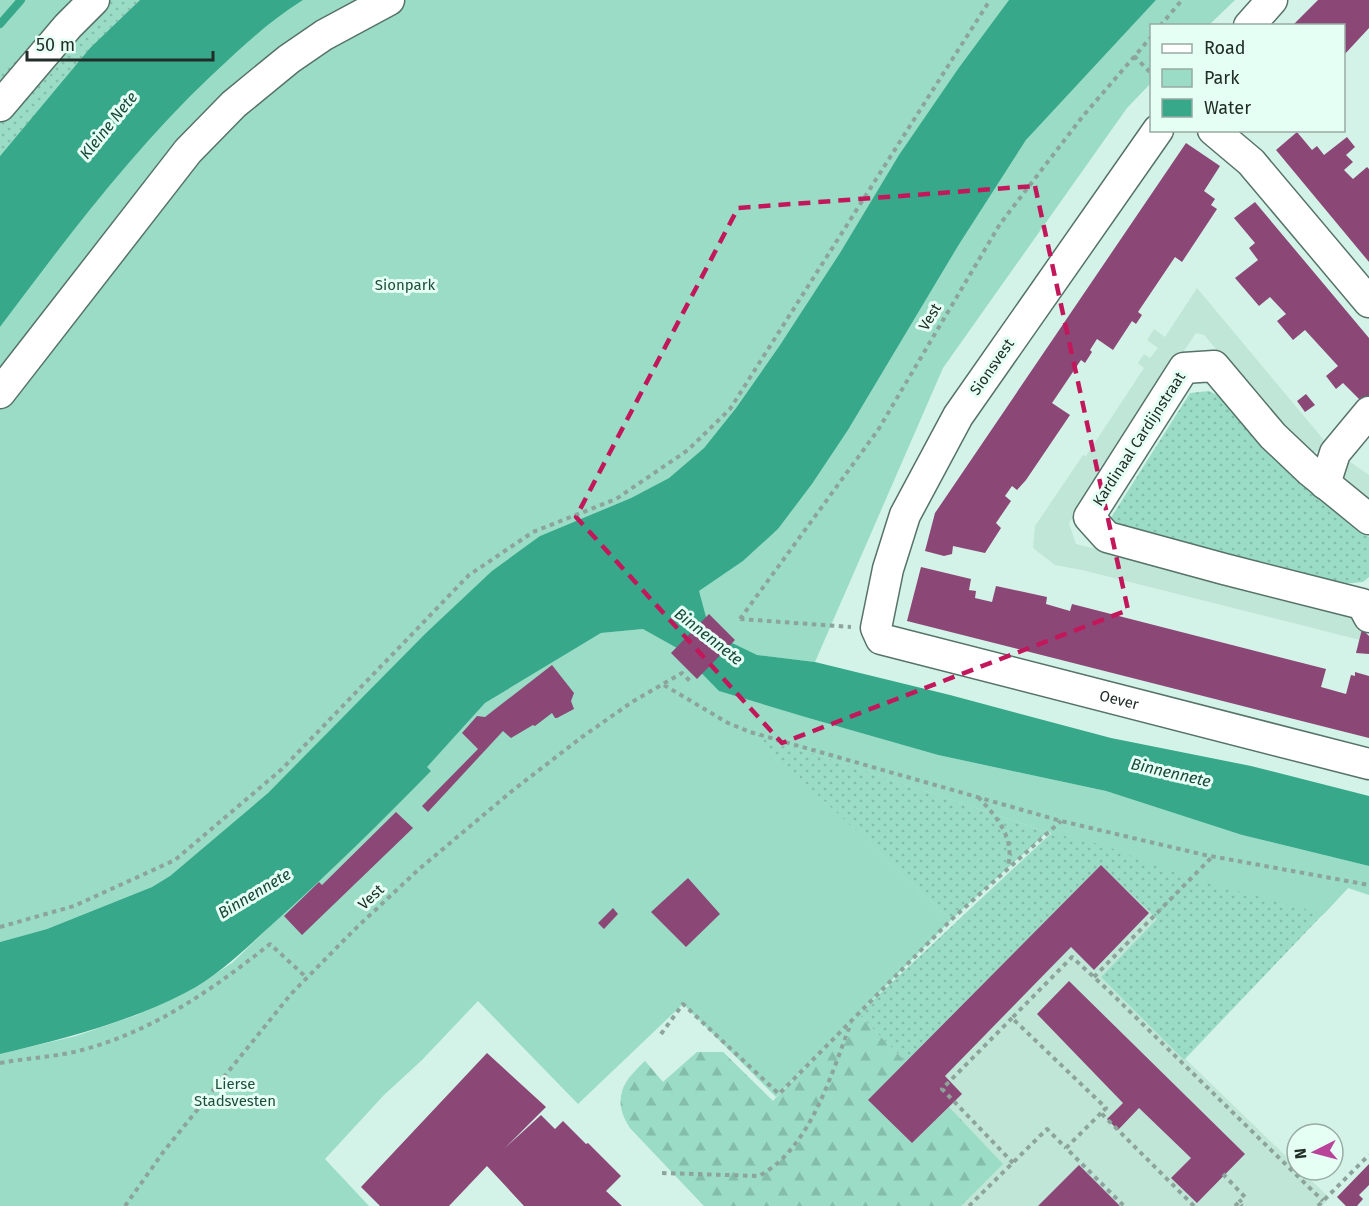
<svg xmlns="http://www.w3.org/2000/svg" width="1369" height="1206" viewBox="0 0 1369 1206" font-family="'Fira Sans',sans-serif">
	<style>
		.built { fill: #c0e6d8 }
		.grass { fill: url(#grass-dots) }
		.forest { fill: url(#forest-firs) }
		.green { fill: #9adcc5 }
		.water { fill: #37a889 }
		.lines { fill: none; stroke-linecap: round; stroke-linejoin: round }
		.stream { stroke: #37a889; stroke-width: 8 }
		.building { fill: #8b4776 }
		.minor-casing { stroke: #577268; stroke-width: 33 }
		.path { stroke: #8da49c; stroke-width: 4; stroke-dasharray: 4.5 4.5; stroke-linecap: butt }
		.minor { stroke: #fff; stroke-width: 30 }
		.marked { fill: none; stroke: #c2185b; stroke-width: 4.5; stroke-dasharray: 12 8; stroke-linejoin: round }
		.labels { text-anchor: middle; stroke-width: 6; stroke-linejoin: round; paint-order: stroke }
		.park-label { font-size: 15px; fill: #1f4d3f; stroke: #e6fff5 }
		.street-label { font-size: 15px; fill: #212d29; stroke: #e6fff5 }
		.water-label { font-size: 16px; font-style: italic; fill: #19483a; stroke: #e6fff5 }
	</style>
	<defs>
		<pattern id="grass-dots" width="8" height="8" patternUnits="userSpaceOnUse" patternTransform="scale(1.5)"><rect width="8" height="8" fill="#9adcc5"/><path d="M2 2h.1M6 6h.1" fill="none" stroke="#84bda9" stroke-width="1.8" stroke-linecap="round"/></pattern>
		<pattern id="forest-firs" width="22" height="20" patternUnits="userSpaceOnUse" patternTransform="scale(1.5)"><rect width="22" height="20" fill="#9adcc5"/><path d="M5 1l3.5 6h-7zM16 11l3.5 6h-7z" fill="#84bda9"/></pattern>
	</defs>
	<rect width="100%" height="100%" fill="#d4f3e8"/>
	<path class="built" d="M1197 288 1329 446 1307 456 1204 335 1196 333 1069 523 1076 544 1353 615 1362 629 1360 640 1082 570 1055 565 1033 548 1035 526 1083 455 1086 456 1144 368 1138 363 1144 354 1150 358 1158 348 1147 340 1154 329 1165 337Z
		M1343 457 1369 475V502L1341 481Z
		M1060 825 1212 863 1101 977 1297 1167V1170H1300L1330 1198 1322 1206H704L630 1128 625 1119 621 1103 623 1087 629 1077 645 1061 663 1082 697 1052H723L773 1101 846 1026Z"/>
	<path class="grass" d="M21 0H140L90 48 0 156V24Z
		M1209 391 1221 397 1297 481 1369 537V577L1363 582 1341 584 1107 524 1190 393Z
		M750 732 1047 832 951 920Z
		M1060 825 1348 888 1184 1060 1101 977 1157 919 1101 865 906 1062 858 1014Z"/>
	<path class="forest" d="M858 1014 906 1062 869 1100 912 1143 949 1107 1003 1164 961 1206H704L630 1128C611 1099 623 1082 645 1061L663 1082 697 1052H723L773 1101Z"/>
	<path class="green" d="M0 0H67L0 76Z
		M303 0H1009L780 345 736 408 704 448 669 478 631 498 540 536 344 717 268 793 170 876 152 887 47 929 0 942V327C66 239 132 151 211 76 240 49 269 21 303 0Z
		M1156 0H1235L1209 25 1152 26 1151 83 1127 108 943 368 815 662 757 655 737 647 720 691 805 717 938 755 1106 791 1242 835 1369 866V895L1348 888 1324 914 1189 878 1103 845 1047 832 752 733 951 920 776 1097 683 1004 578 1104 478 1001 422 1060 384 1095 325 1159 369 1206H0V1054L76 1036 137 1015 187 992 232 963 430 771 426 767 485 703 601 633 643 629 743 561 778 529 812 484 848 430 958 246 1026 140Z"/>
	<path class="water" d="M140 0H303C269 21 240 49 211 76 132 151 66 239 0 327V156L90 48Z
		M1009 0H1156L1026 140 958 246 848 430 812 484 778 529 743 561 699 591 706 617 732 643 757 655 815 662 950 695 1111 738 1251 766 1369 796V866L1242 835 1106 791 938 755 805 717 719 691 677 648 643 629 601 633 485 703 427 767 431 771C381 822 330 872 277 920 248 946 221 974 185 993 126 1023 64 1039 0 1054V942L47 929 152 887 170 876 268 793 426 633 492 571 540 536 631 498 669 478 704 448 736 408 780 345 840 253 899 155 958 69Z"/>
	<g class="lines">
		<path class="stream" d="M0 24 21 0"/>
	</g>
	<path class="building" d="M1318 0H1369V28L1344 55V26H1292Z
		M1297 132 1312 150 1317 146 1324 155 1347 137 1355 147 1346 155 1353 162 1344 170 1353 179 1367 167 1369 169V262L1276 150Z
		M1186 143 1220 166 1204 191 1215 199 1211 205 1217 209 1182 262 1175 257 1142 306 1138 312 1142 315 1136 324 1132 321 1113 350 1097 339 1090 350 1092 352 1085 363 1081 360 1052 403 1070 415 1026 480 1017 490 1012 486 1005 496 1011 501 996 523 1001 528 985 553 953 546 952 554 944 556 925 551 935 513Z
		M1255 202 1369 338V398L1364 404 1343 383 1336 389 1326 376 1338 366 1305 330 1293 340 1277 321 1286 314 1270 297 1259 306 1235 278 1258 260 1249 248 1255 243 1234 218Z
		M1306 394 1315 405 1305 412 1297 401Z
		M921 567 971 579 969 590 976 591 975 598 992 602 996 586 1047 597 1046 604 1070 611 1072 604 1326 669 1321 687 1346 694 1351 675 1355 676V672L1369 676V738L907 621Z
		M709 614 735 640 697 679 671 653Z
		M1362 629 1369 636V654L1356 653Z
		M552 665 574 693 571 701 574 709 557 718H555L552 713 535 726 533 725 511 738 503 731 428 812 422 806 478 749 462 733 477 716 485 717Z
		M396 812 413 828 302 935 284 916 319 882 322 885Z
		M1101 865 1149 913 1094 970 1071 947 945 1076 962 1094 912 1143 868 1100Z
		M688 878 720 914 686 947 651 912Z
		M613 908 618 914 604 929 598 923Z
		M1069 981 1245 1154 1197 1203 1171 1178 1191 1158 1139 1108 1118 1130 1107 1119 1123 1103 1037 1014Z
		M487 1053 546 1107 504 1149 541 1115 555 1129 563 1121 586 1144 588 1143 621 1176 606 1191 622 1206H524L487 1166 449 1206H380L361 1187Z
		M1369 1164V1185L1359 1195 1363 1199 1357 1206H1346L1337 1197Z
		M1079 1165 1120 1206H1038Z"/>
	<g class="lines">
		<g class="minor-casing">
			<g id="minor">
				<path d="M1249 26 1272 0"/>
				<path d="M0 106 68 26 94 0"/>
				<path id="s1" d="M1158 130 958 416 905 515 888 569 876 628 881 639 1369 764"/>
				<path d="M1213 130 1251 162 1369 302"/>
				<path d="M0 393 188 151 234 104 289 59 324 35 389 0"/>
				<path d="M1325 484 1335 453 1369 412"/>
				<path d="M1369 519 1310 471 1273 436 1214 366 1184 368 1089 517 1107 537 1224 569 1362 604 1369 617"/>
			</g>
		</g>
		<path class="path" d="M1160 26 1182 0
			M1134 56 1152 74
			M740 619 878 430 1000 224 1083 116 1152 36
			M740 619 851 627
			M664 685 728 723 750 732 1061 821 1205 855 1369 885
			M978 797C997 817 1015 838 1008 866
			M0 927 74 906 175 860 282 769 469 575 533 532 616 499 688 450 730 409 990 0
			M1094 977 1213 856
			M1012 1018 942 1089 1013 1163
			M661 1034 683 1004 779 1094 951 920 1061 821
			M0 1063C27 1058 56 1057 82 1050 154 1031 213 989 270 944L307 978
			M1101 1113 1066 1148 1124 1206
			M662 1173 759 1176C811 1148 831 1074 851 1023
			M1223 1174 1245 1197 1239 1202
			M125 1206 164 1151 291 994 354 930 418 870 512 791 582 737 632 702 682 673 690 681
			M969 1206 1047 1129 1066 1148
			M1194 1206 1101 1113 1106 1108 1012 1018 1072 957 1109 991 1323 1201
			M1235 1206 1239 1202 1242 1206
			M1318 1206 1369 1155"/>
		<use href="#minor" class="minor"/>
	</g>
	<path class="marked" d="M1035 186 1128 610 782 743 576 517 738 208Z"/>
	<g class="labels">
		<g class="park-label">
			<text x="405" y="290">Sionpark</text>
			<text x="235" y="1089">Lierse<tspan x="235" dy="17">Stadsvesten</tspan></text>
		</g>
		<g class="street-label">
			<text transform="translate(930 317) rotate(-59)" y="5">Vest</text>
			<text transform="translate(992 367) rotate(-55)" y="5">Sionsvest</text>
			<text transform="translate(1139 439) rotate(-57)" y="5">Kardinaal Cardijnstraat</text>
			<text dy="5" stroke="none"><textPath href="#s1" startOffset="836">Oever</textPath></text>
			<text transform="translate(371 897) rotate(-43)" y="5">Vest</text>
		</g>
		<g class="water-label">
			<text transform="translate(108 125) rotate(-51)" y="6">Kleine Nete</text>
			<text transform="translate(709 636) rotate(38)" y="6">Binnennete</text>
			<text transform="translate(1171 772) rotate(13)" y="6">Binnennete</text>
			<text transform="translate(254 893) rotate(-31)" y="6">Binnennete</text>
		</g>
	</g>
	<rect x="1150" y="24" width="195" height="108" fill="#e6fff5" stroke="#97aba3" stroke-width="1.5"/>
	<rect x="1162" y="44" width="30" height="9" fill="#ffffff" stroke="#97aba3" stroke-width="1.5"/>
	<text x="1204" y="54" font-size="18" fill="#212d29">Road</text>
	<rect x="1162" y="69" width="30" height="18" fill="#9adcc5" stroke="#97aba3" stroke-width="1.5"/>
	<text x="1204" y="84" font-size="18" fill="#212d29">Park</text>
	<rect x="1162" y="99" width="30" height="18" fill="#37a889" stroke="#97aba3" stroke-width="1.5"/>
	<text x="1204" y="114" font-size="18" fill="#212d29">Water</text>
	<g transform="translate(1315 1152) rotate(264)"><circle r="28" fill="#e6fff5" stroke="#97aba3" stroke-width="1.5"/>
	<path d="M0-4.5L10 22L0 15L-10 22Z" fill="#ba439a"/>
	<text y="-9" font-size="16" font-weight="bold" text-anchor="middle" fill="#212d29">N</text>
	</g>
	<path d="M27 51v9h186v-9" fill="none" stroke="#212d29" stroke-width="3"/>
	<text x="36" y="51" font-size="18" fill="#212d29" stroke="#e6fff5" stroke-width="4.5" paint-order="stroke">50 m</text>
</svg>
